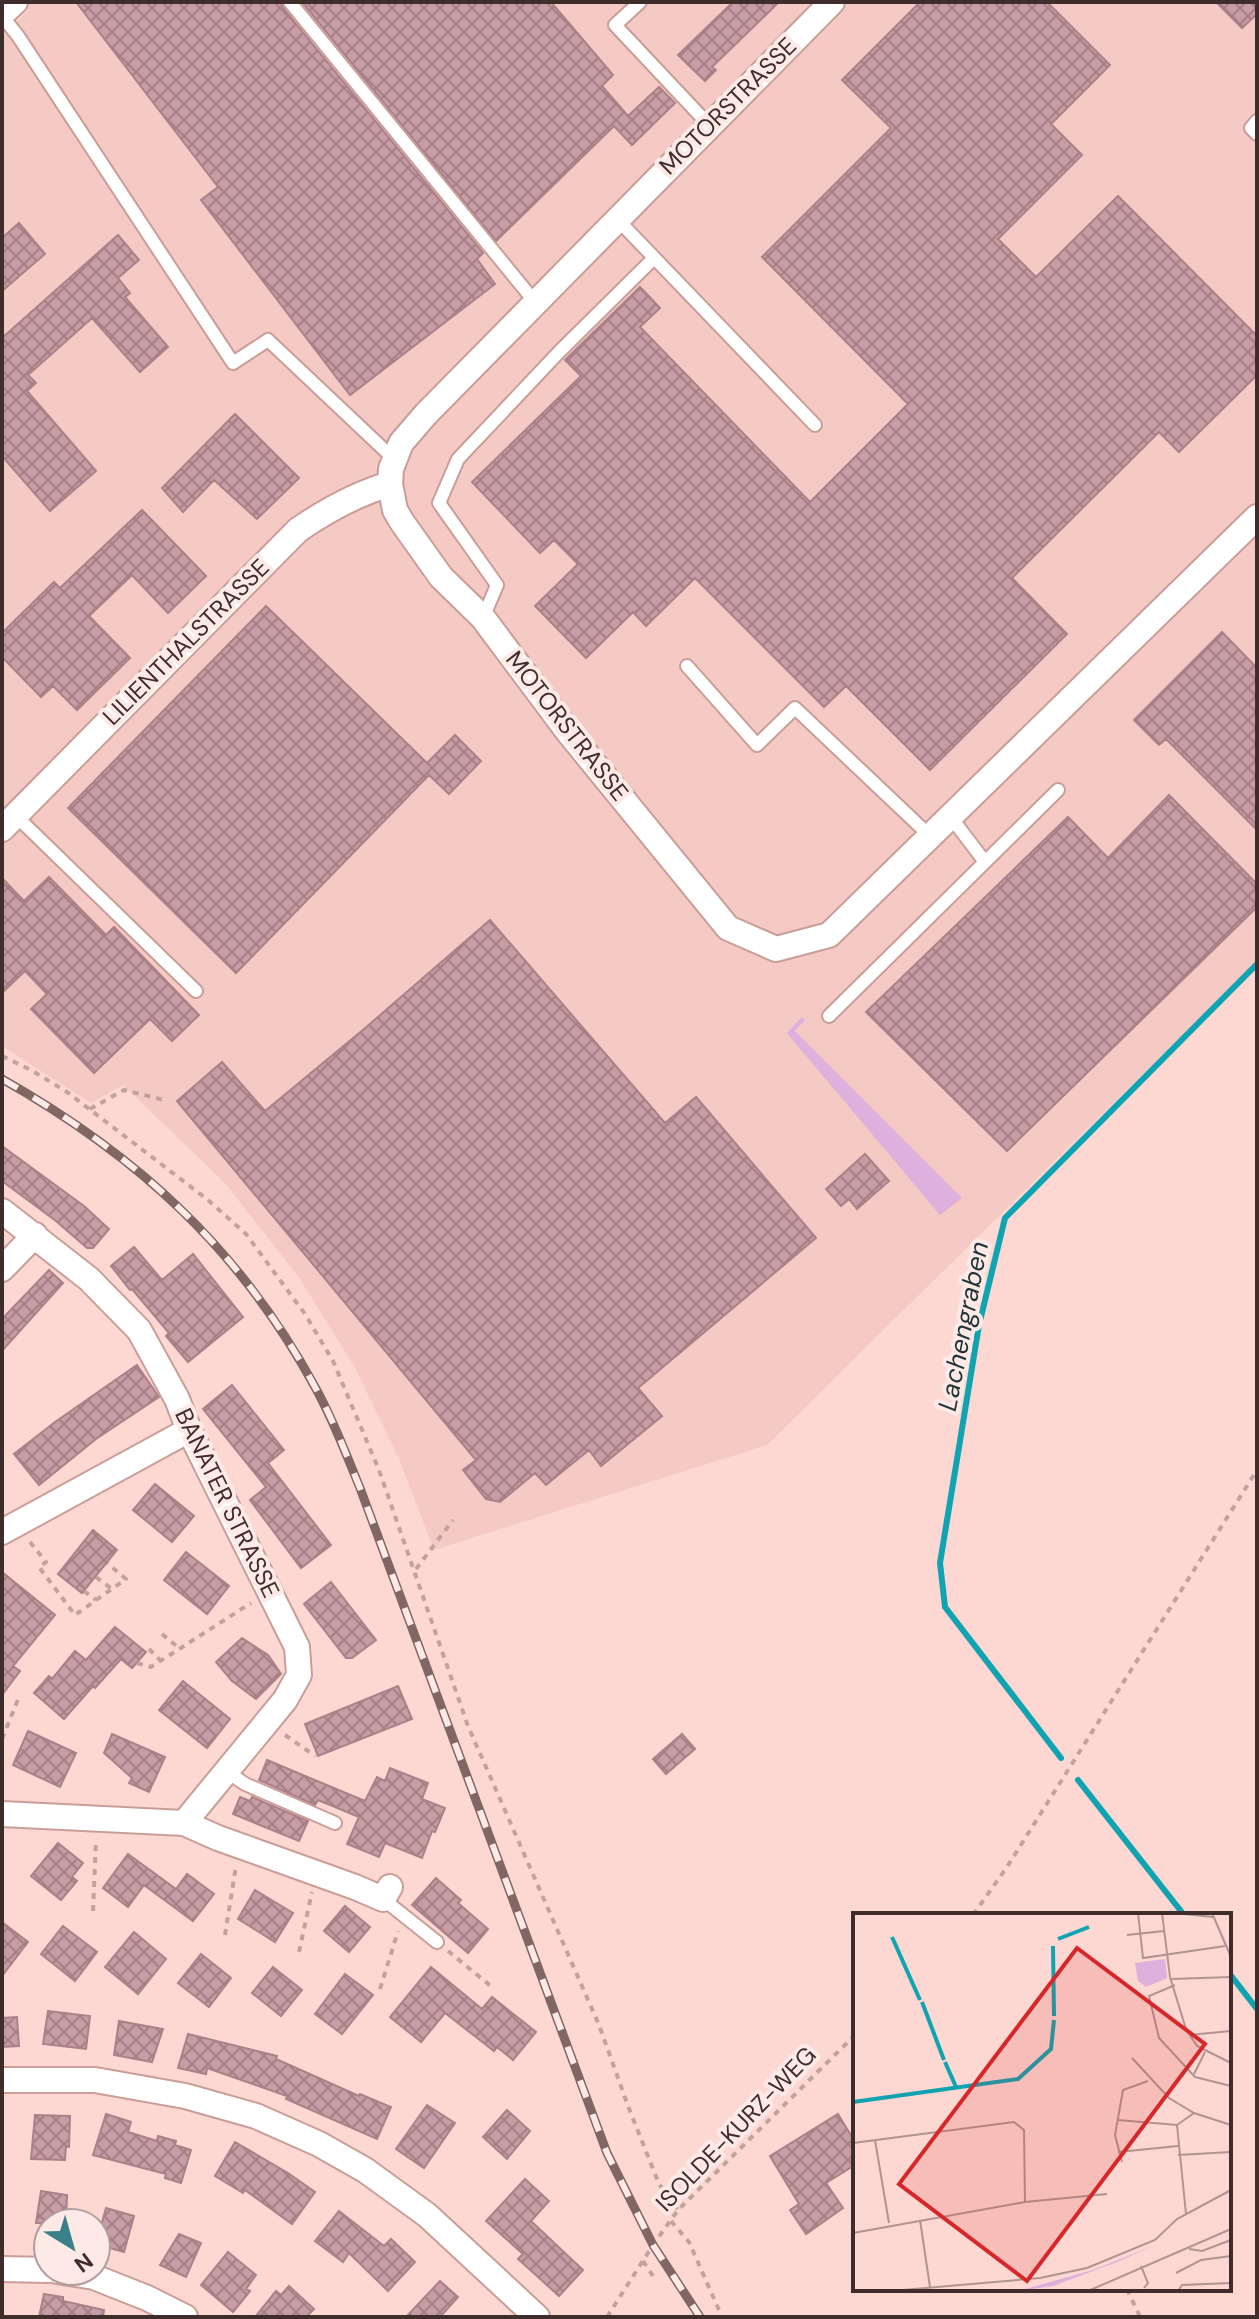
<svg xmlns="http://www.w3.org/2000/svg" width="1259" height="2319" viewBox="0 0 1259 2319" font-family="'DM Sans',sans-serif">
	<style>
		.built { fill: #f5c9c4 }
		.grass { fill: #ddb0dd }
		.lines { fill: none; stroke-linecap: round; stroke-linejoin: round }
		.stream { stroke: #10a3b2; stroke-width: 6 }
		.building { fill: url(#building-cross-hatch); stroke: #ab8088; stroke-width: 2 }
		.lane-casing { stroke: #ca9e98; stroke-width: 16 }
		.street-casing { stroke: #ca9e98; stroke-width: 28 }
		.path { stroke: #c1a29e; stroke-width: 4; stroke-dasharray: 6 6; stroke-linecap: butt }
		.lane { stroke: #fff; stroke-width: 12 }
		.street { stroke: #fff; stroke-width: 24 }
		.rail-casing { stroke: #806764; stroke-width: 9 }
		.rail { stroke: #fdeae7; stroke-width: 6; stroke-dasharray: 18; stroke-linecap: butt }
		.labels { text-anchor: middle; stroke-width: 8; stroke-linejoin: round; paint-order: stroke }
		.street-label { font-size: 24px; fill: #3f2d2b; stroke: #fdeae7 }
		.water-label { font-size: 26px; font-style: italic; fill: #1e3437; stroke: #fdeae7 }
		.inset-river { fill: none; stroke: #10a3b2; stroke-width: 4 }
		.inset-road { fill: none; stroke: #b19490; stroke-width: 2 }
		.view { fill: #d62828; fill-opacity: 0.15; stroke: #d62828; stroke-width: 4 }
		.inset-edge { fill: none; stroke: #3f2d2b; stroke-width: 4 }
	</style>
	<defs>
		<pattern id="building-cross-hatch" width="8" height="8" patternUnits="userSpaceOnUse" patternTransform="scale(2)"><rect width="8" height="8" fill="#c89ca4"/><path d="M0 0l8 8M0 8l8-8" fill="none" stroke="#a48086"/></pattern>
	</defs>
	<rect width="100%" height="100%" fill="#fdd8d3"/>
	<path class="built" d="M23 2H1257V961L767 1445 434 1550 399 1459 355 1368 300 1279 225 1183 123 1085 91 1103 2 1046V36L29 10Z"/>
	<path class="grass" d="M802 1017 805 1020 795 1031 962 1198 940 1215 787 1033Z"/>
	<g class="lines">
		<path class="stream" d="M1061 1758 945 1607 940 1563 979 1325 1005 1218 1257 964
			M1078 1780 1184 1915
			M1229 1973 1257 2009"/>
	</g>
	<path class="building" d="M76 2H281L283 8 483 253 477 259 495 284 350 395 201 200 218 187Z
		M302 2H551L613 75 602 86 628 116 659 87 675 103 632 145 614 126 496 241Z
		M733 2H779L712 67 716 70 705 81 678 55Z
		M920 2H1047L1110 65 1051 124 1082 155 998 239 1036 277 1118 196 1257 336V375L1179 452 1159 432 1012 578 1067 634 930 770 846 686 824 707 695 578 646 626 633 612 586 658 535 606 578 564 554 540 540 553 472 482 581 376 565 360 640 287 660 308 640 327 810 502 908 404 762 257 891 128 842 80Z
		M1216 2H1257V14L1242 28Z
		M19 223 45 254 2 291V238Z
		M118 235 139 260 118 278 130 293 125 297 168 347 140 372 92 318 28 375 36 383 27 391 96 471 50 511 2 456V338Z
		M235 414 299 478 257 519 214 480 183 512 162 488Z
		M142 510 206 576 168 613 132 575 89 616 130 658 77 710 53 686 41 697 2 657V633L54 582 60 588Z
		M266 606 427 763 455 735 481 761 449 794 429 775 236 973 68 808Z
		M1222 632 1257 668V830L1166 739 1159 745 1134 720Z
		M1169 795 1257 884V907L1007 1151 866 1012 1068 817 1108 858Z
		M49 877 106 935 114 927 199 1015 172 1041 150 1019 94 1073 31 1009 47 994 25 971 2 993V878L24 901Z
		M490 920 665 1123 696 1097 816 1238 638 1388 662 1416 601 1466 589 1450 546 1485 535 1473 500 1502 486 1499 463 1470 476 1460 177 1101 222 1062 265 1111 364 1029Z
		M2 1146 84 1206 109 1229 93 1248H87L56 1221 2 1181Z
		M865 1154 889 1181 857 1209 849 1199 841 1206 826 1189Z
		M134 1247 162 1280 193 1254 243 1317 188 1362 166 1336 169 1333 132 1289 130 1290 111 1266Z
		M49 1270 63 1283 2 1351V1319Z
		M137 1365 159 1397 96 1439 39 1485 14 1454 55 1422Z
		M232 1385 284 1450 268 1463 331 1545 301 1568 250 1500 266 1487 203 1409Z
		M155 1484 194 1516 172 1542 133 1510Z
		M93 1530 117 1550 82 1593 58 1574Z
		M186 1552 229 1586 207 1614 164 1580Z
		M2 1572 55 1615 13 1666 20 1671 2 1695Z
		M331 1582 376 1640 352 1658H346L304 1604Z
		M115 1627 146 1652 132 1668 121 1659 95 1688 93 1686 64 1719 34 1693 49 1676 52 1679 75 1651 86 1660Z
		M242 1638 268 1655 281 1674 256 1699 232 1681 216 1662Z
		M183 1681 230 1719 207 1748 159 1710Z
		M398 1686 412 1719 318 1756 305 1724Z
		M28 1731 76 1753 60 1787 13 1765Z
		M112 1734 165 1757 149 1792 129 1783 132 1778 104 1753Z
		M682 1734 695 1749 666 1774 653 1759Z
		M267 1760 365 1801 377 1777 385 1781 390 1768 428 1783 422 1799 445 1808 435 1832 432 1831 422 1858 385 1843 379 1857 347 1844 359 1817 318 1800 315 1805 259 1780Z
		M240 1797 250 1801 252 1797 308 1821 299 1841 233 1814Z
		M58 1843 83 1863 72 1877 77 1881 61 1900 31 1876Z
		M128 1854 176 1889 187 1874 214 1894 193 1921 144 1885 128 1907 103 1888Z
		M436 1878 461 1900 458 1903 488 1929 468 1953 412 1905Z
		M255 1890 293 1913 275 1942 238 1919Z
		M345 1906 370 1927 349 1952 324 1931Z
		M2 1922 28 1942 2 1976Z
		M63 1926 97 1952 75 1981 41 1954Z
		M134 1932 166 1959 138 1994 105 1967Z
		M201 1954 231 1978 209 2007 178 1983Z
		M273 1967 302 1990 281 2016 252 1993Z
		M431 1967 482 2009 492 1997 536 2032 513 2060 497 2047 494 2051 445 2013 421 2042 390 2017Z
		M345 1974 373 1995 342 2034 315 2014Z
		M48 2011 90 2016 86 2049 43 2044Z
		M17 2017 19 2046 2 2047V2018Z
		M119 2021 163 2029 152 2062 114 2055Z
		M188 2034 277 2056 276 2059 359 2096 360 2094 391 2107 377 2139 286 2099 287 2096 207 2068 206 2074 178 2068Z
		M427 2105 455 2123 424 2168 396 2149Z
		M507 2110 530 2131 507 2159 483 2137Z
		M106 2114 131 2122 128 2132 157 2141 158 2136 176 2141 175 2145 191 2150 181 2183 165 2178 166 2174 93 2155Z
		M838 2114 855 2142V2165L826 2183 843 2208 806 2234 790 2210 799 2204 770 2156Z
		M35 2115 70 2116 69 2147 66 2146 65 2160 31 2159Z
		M235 2142 288 2173 315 2192 292 2224 245 2190 243 2193 215 2176Z
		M525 2179 549 2201 531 2221 583 2270 559 2296 518 2259 523 2254 486 2221Z
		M41 2191 67 2195 66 2223H36Z
		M106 2208 134 2216 124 2252 96 2244Z
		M339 2211 384 2246 391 2239 415 2262 388 2291 349 2253 343 2262 315 2241Z
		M179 2234 201 2243 186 2277 160 2265Z
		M228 2252 256 2275 246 2289 250 2291 233 2312 201 2285Z
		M440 2281 458 2297 440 2317H406Z
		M289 2286 314 2309 306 2317H255L276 2291 281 2295Z
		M44 2294 63 2297V2301L104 2310 103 2317H39Z"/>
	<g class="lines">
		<g class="lane-casing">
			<path id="lane" d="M290 2 535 302
				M640 2 615 25 709 125
				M2 16 18 36 233 363 268 340 394 459
				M1257 121 1251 128 1257 134
				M617 219 815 425
				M483 618 497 585 439 503 458 459 559 352 654 258
				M687 666 757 745 795 708 930 836
				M15 815 196 991
				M950 816 985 862
				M829 1016 1058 790
				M226 1771 245 1784 335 1823
				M383 1899 437 1942"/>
		</g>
		<g class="street-casing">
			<path id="street" d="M832 2 426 414 401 443 391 469 390 484 395 510 402 522 441 577 483 618 569 733 728 928 776 949 829 935 1257 517
				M2 14 15 2
				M2 829 298 530C327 510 356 494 390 484
				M2 1211 89 1279 139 1330 177 1399 189 1430 297 1647 299 1675 285 1700 184 1823
				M2 1269 35 1235
				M2 1532 189 1430
				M2 1814 184 1823 218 1838 355 1887 383 1899 390 1887
				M2 2080H95L185 2096 256 2116 319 2144 365 2170 427 2215 537 2317
				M2 2269 48 2270
				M57 2271 94 2277 147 2298 185 2317"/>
		</g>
		<path class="path" d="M2 1056 31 1070 67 1092 208 1200 246 1234 305 1314 333 1361 379 1470 468 1726 599 2025 628 2106 659 2184 678 2210
			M90 1109 124 1090 164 1100
			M30 1542 46 1562 39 1567 75 1615 126 1579 107 1563
			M416 1569 453 1520
			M96 1577 112 1589
			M84 1591 96 1600
			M162 1634 180 1649
			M149 1649 161 1661
			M137 1663 151 1667 251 1603
			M285 1735 315 1756
			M2 1739 19 1697
			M93 1911 96 1839
			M973 1915 1007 1867 1257 1470
			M225 1935 236 1866
			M448 1951 492 1987
			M299 1952 312 1892
			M380 1989 398 1931
			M671 2221 689 2242 722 2317
			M643 2261 653 2276 656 2275
			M1127 2289 1140 2317
			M607 2317 653 2245 678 2210 855 2035"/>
		<use href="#lane" class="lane"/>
		<use href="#street" class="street"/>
		<g class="rail-casing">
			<path id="rail" d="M2 1079C138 1156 240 1249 315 1387 333 1419 346 1454 360 1488L607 2153 653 2245 700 2317"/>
		</g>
		<use href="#rail" class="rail"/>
	</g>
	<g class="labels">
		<g class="street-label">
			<text transform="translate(728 106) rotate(-45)" y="8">MOTORSTRASSE</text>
			<text transform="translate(186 642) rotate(-45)" y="8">LILIENTHALSTRASSE</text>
			<text transform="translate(567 726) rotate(52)" y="8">MOTORSTRASSE</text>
			<text transform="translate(227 1503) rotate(64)" y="8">BANATER STRASSE</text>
			<text transform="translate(736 2129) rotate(-46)" y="8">ISOLDE-KURZ-WEG</text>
		</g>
		<g class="water-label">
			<text transform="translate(963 1326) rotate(-79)" y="9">Lachengraben</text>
		</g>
	</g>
	<g transform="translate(853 1913)">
		<rect width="378" height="378" fill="#fdd8d3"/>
		<path d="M300 333 264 349 200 373 165 378 240 357Z" fill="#ddb0dd"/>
		<path d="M312 46 314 65 293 74 285 68 282 50Z" fill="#ddb0dd"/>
		<path class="inset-river" d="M39 24 67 87M205 26 236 14M200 33 201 103M69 89 91 147M92 149 103 174M0 189 165 166 198 136 201 107"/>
		<path class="inset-road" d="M285 0 290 45 372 33M309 0 317 64 333 116 344 133 378 150M322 0 360 4M359 0 378 44M274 22 311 18M319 66 378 64M322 72 296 83 306 125 342 164 378 173M336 122 378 118M279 145 316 185 341 200 378 212M341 161 352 139M265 207 324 212 341 200M324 212 333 301M22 227 36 310M0 230 161 209 171 217 172 289M265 239 325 233M325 242 378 239M269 249 262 222 270 177 295 168M172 289 254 281M67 307 77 374M0 320 172 289M336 336 349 338 378 327M288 353 295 370 291 375M323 360 348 347 378 343M38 378 187 365 234 355 302 327 324 306 378 277M235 378 378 316M325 378 329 372 378 370"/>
		<path class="view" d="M224 35 352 131 174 368 46 271Z"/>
		<rect width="378" height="378" class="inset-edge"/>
	</g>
	<rect width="1259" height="2319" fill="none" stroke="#3f2d2b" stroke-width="8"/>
	<g transform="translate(72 2247) rotate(143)"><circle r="38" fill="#fdeae7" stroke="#b19e9c" stroke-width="2"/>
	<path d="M0-6L14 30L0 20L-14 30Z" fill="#398089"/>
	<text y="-12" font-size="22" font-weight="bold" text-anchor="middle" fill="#3f2d2b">N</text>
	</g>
</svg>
